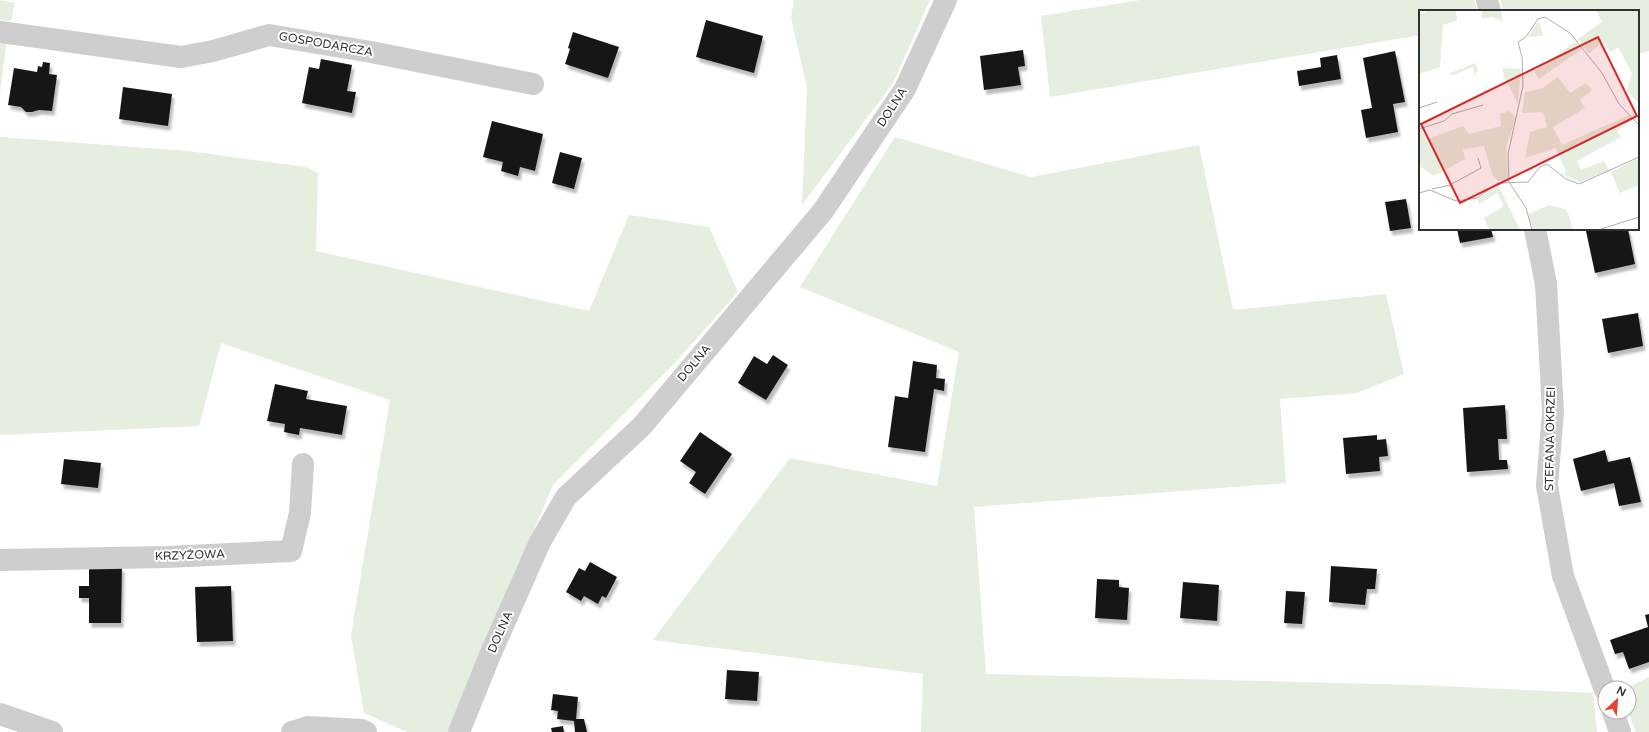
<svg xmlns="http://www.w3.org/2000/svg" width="1649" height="732" viewBox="0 0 1649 732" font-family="'Varela Round',sans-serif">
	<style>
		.green { fill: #e5eedf }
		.building { fill: #181818; filter: url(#shadow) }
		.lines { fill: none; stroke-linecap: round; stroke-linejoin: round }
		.minor { stroke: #cecece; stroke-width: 22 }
		.labels { text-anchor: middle; stroke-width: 4; stroke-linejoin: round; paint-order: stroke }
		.street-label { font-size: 12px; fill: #313131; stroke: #fff }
		.inset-road { fill: none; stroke: #adadad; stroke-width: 1 }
		.view { fill: #d62828; fill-opacity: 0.15; stroke: #d62828; stroke-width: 2 }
		.inset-edge { fill: none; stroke: #313131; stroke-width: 2 }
	</style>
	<defs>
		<filter id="shadow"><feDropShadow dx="2.5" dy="4.5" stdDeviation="1" flood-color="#0004"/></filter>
	</defs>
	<rect width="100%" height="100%" fill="#fff"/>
	<path class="green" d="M0 0 15 3 11 21 0 20Z
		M794 0H930L893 83 802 205 807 88 791 17Z
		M1140 0H1474L1478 11H1420V35L1050 97 1041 16Z
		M1501 0H1649V51L1638 54V11H1503Z
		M0 39H7L0 93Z
		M0 137 188 151 306 167 318 173 316 251 589 311 629 215 709 227 738 292 673 365 553 485 448 732H407L364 713 351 635 390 400 221 343 199 426 0 435Z
		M895 137 1031 177 1199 145 1233 310 1386 294 1404 374 1357 393 1280 399 1286 483 974 507 986 674 1419 685 1593 693 1597 732H921L923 674 653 640 790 458 937 486 959 352 800 287Z
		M1649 677V732H1636L1628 712 1629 688H1627Z"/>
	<path class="building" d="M706 20 763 36 754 73 696 57Z
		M573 32 619 47 608 78 565 64 570 49 568 48Z
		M1023 50 1025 66 1018 67 1021 85 984 90 980 56Z
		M1395 51 1405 102 1393 104 1398 132 1366 138 1361 110 1372 108 1363 58Z
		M1337 55 1341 79 1299 86 1297 71 1321 67 1320 58Z
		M321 59 352 65 347 91 356 92 352 113 302 103 309 67 319 69Z
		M43 62 50 63 49 74 57 75 52 111 39 110 32 112H26L21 107 8 105 14 68 37 72 38 66 42 67Z
		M123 87 172 94 168 126 119 119Z
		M492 121 543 134 535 171 520 167 518 176 501 171 503 162 483 157Z
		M560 152 582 158 574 189 552 183Z
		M1406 199 1411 228 1390 231 1385 202Z
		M1457 229H1491L1493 237 1460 243Z
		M1594 229H1628L1635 264 1595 273 1586 231Z
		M1638 313 1643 346 1608 353 1602 319Z
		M773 355 788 365 766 400 738 383 754 356 767 364Z
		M913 361 937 365 936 378 945 379 944 391 934 389 925 452 888 447 895 396 908 398Z
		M275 384 308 391 306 399 347 406 342 435 300 428 299 435 284 432 285 424 267 421Z
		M1505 405 1507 439H1498L1499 460H1507L1508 469 1467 472 1463 408Z
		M700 432 732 454 705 494 689 483 696 472 680 461Z
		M1377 435V440L1386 439 1388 456 1379 457 1380 471 1346 474 1343 438Z
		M1605 450 1608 462 1630 457 1641 502 1619 506 1614 483 1581 491 1573 459Z
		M64 459 101 463 98 488 61 484Z
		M590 562 617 577 606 598 602 596 598 604 584 596 581 601 566 592 579 568 585 571Z
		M89 566 122 567 121 623H89V598H79V586H89Z
		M1331 566 1377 569 1375 589H1367L1365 605 1329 602Z
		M1097 579 1119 580V587L1129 588 1127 620 1095 618Z
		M1183 582 1219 585 1217 621 1180 618Z
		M231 586 233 641 197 642 195 587Z
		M1286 591 1305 592 1302 624 1284 623Z
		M1649 614V662L1629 669 1623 652 1615 654 1610 640 1648 627 1645 615Z
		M727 670 759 672 757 701 725 699Z
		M553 694 578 697 576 719H584L587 732H575L574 721 557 719 558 711 551 710Z
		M563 726 564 732H552L551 728Z"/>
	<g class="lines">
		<path class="minor" d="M1487 0 1490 11
			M0 32 181 57 213 51 269 35 371 52 533 84
			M1535 229 1546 284 1553 412 1547 486 1563 576 1605 690
			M0 560 167 557 291 551 300 513 303 464
			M1613 712 1620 732
			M0 714 52 732
			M292 732 308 727 362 730 366 732
			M459 732 490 655 540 542 566 497 642 426 823 211 905 89 946 0"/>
	</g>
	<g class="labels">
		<g class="street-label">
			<text transform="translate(326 44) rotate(10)" y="4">GOSPODARCZA</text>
			<text transform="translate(892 107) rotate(-57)" y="4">DOLNA</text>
			<text transform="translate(694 363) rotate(-50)" y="4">DOLNA</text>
			<text transform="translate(1550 439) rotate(-89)" y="4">STEFANA OKRZEI</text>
			<text transform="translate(190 555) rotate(-2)" y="4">KRZYŻOWA</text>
			<text transform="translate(500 632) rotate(-66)" y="4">DOLNA</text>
		</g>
	</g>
	<g transform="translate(1419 10)">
		<rect width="220" height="220" fill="#fff"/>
		<path d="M11 0H37L38 10 24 15 21 57 0 64V5ZM63 0H82L84 12 73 7 63 9ZM177 0H220V93L208 81 213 63 199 37 192 42 183 32 170 44 159 29 183 12ZM120 11 124 26 109 27ZM156 32 163 39 120 69 115 61ZM56 53 59 59 56 65 54 57 35 65 29 64ZM83 58 102 59 99 94 85 66ZM139 67 151 83 167 73 173 80 161 90 166 98 134 117 143 135 210 105 213 111 198 121 202 127 158 151 162 160 185 151 190 160 161 172 143 164 147 162 137 138 106 148 111 122 128 117 124 102 103 103 106 82 122 79ZM90 101 97 107 87 137 89 171H79L73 164 65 136 44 139 46 149 15 166 0 156V120L5 118 9 129 44 116 50 124 82 116 81 104ZM220 148V175L201 183 192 162ZM79 175 86 189 101 220H70L65 208 85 196 78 183 60 194 58 189ZM131 195 148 200 154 220H114L109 204Z" fill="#e5eedf"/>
		<path class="inset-road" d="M0 98 18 92M0 119 25 111 33 104 64 95M13 179 31 175 62 158 59 148M0 183 11 180 37 191 58 188 79 173 109 172 121 157 128 154 147 169 160 174 220 147M113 220 107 198 90 172 89 144 104 76 103 47 99 32 107 27 119 9 126 7 151 23 183 63 200 94 220 115M179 220 220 207"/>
		<path class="view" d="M179 27 218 106 41 193 2 114Z"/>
		<rect width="220" height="220" class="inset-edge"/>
	</g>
	<g transform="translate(1617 700) rotate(26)"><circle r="19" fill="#ffffff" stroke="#adadad"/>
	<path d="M0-3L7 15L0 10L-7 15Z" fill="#e94132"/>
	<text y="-6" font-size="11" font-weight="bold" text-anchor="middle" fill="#313131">N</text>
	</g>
</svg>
